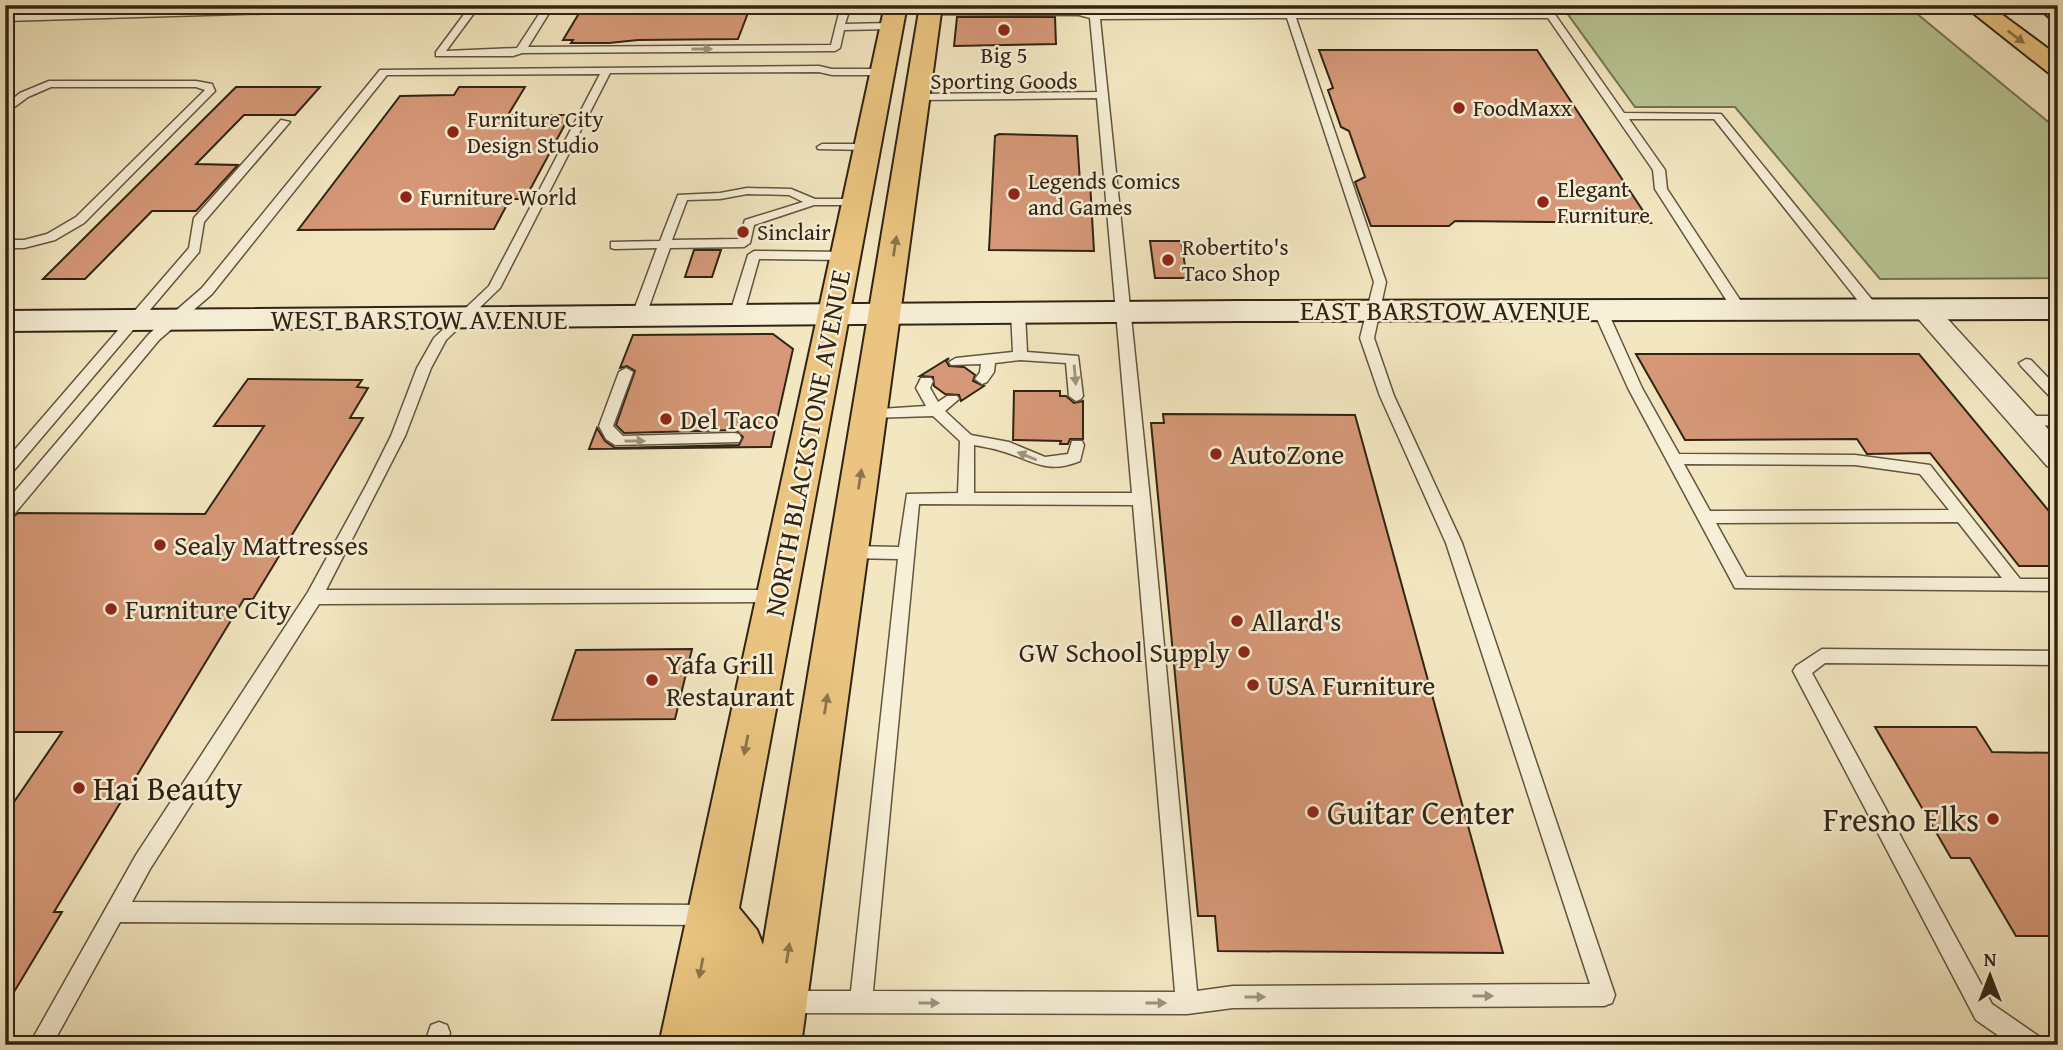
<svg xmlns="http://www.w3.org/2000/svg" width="2063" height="1050" viewBox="0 0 2063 1050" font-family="'Gentium Book Plus',serif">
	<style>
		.green { fill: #b9c594; stroke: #747454; stroke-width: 2 }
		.building { fill: #d69878; stroke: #302414; stroke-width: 2 }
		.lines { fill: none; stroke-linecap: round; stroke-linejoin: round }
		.lane-casing { stroke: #61553f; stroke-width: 3 }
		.street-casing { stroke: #61553f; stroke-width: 3 }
		.secondary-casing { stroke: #302414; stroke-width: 4 }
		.primary-casing { stroke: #302414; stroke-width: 4 }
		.highway-casing { stroke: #302414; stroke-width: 4 }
		.lane { fill: #f7efd7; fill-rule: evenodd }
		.street { fill: #f7efd7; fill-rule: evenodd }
		.secondary { fill: #f7efd7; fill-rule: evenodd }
		.primary { fill: #eac480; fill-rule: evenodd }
		.highway { fill: #eac480; fill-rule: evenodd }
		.oneway { fill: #8d744a }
		.oneway2 { fill: #9d947f }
		.poi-dot { fill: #8f2418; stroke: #f7efd7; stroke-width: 2.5 }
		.labels { text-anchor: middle; stroke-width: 5; stroke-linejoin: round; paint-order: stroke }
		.far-poi-label { font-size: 23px; fill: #302414; stroke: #f7efd7; text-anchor: start }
		.street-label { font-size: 28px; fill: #302414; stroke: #f7efd7 }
		.poi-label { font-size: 28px; fill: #302414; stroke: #f7efd7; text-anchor: start }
		.near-poi-label { font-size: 33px; fill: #302414; stroke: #f7efd7; text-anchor: start }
	</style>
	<rect width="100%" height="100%" fill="#f3e7c1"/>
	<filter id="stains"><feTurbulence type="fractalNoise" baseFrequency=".00286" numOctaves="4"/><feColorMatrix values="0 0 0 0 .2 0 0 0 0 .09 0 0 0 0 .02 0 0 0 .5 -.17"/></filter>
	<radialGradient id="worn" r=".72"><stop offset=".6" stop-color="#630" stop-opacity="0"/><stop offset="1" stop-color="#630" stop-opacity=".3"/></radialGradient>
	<path class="green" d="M1910 8 2058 130V278L1880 279 1735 107H1635L1564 9Z"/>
	<path class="building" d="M584 5H751L738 39 638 40 609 43H571L573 40H563Z
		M957 17H1055L1056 44 954 46Z
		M1319 50H1537L1651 223 1455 221 1449 226H1371L1355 182 1365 177 1349 131 1341 127 1328 90 1333 88Z
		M236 87H320L295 115H244L196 164 238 165 196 211H152L85 279H43Z
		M459 87H525L508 115H570L525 199H510L494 229 298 230 400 96 454 95Z
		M999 134 1077 136 1080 182H1090L1094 251 989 250 995 136Z
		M1150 241H1181L1187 278H1155Z
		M694 250H721L712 277H685Z
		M773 334 793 349 771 447 589 449 597 428 605 441 615 448 739 445 743 437 735 430 624 433 616 425 635 371 627 366 620 368 633 335Z
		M1636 354H1919L2058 522V566H2019L1930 453 1867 454 1857 439 1685 440Z
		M949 358 946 361 949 366 964 367 975 375 973 381 984 386 961 401 959 395 945 394 934 386 933 377 920 376Z
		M248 379 362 380 357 387 368 388 350 418H363L253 599H244L54 912H62L5 1007V815L62 732H5V523L18 513 205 514 264 426H214Z
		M1014 391H1060V396H1066L1074 403 1083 401V439H1070L1068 444H1060L1061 441 1013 440Z
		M1163 414 1355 415 1503 953 1218 951 1215 916H1198L1151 423H1164Z
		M692 649 675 719 552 720 576 650Z
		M1875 727H1976L1992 752 2058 753V936H2016L1970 858H1951Z"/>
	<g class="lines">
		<g class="lane-casing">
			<path id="lane" d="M471 5H480L446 51 517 48 545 5H554L528 47 831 45 841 5H851L845 24 891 23 896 26 891 29 844 30 840 48 835 51 522 53 513 56H436V52Z
				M930 9H1079L1095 13H1554L1624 113 1721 114 1877 306V312H1867L1714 119H1629L1665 170 1667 189 1746 309 1739 313 1734 312 1655 189 1653 170 1548 18H1296L1386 282 1374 338 1394 396 1462 543 1615 995 1612 1003 1604 1006 1233 1008 1187 1014 786 1013 778 1010 775 1002 778 994 786 991H851L898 559 849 558 843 556 841 552 843 548 849 546 899 547 907 494 958 493 960 441 933 416 870 418 865 416 863 413 865 410 926 406 916 388 921 378H931L933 381 930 388 938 402 947 396H957L959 399 945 411 971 435 1009 442 1045 457 1068 454 1072 441H1082L1084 445 1080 461C1046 475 1033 460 1001 451 993 448 983 447 974 445V493H1132L1097 98 918 100 913 97 918 94 1097 92 1090 18 1079 15 927 14 925 12ZM1287 18 1374 282 1360 338 1380 396 1446 543 1590 984 1233 986 1197 991 1150 499 1100 19ZM919 504 1133 505 1175 992 873 991Z
				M819 66 832 69H882L887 72 882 75H832L819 72 610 73 500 288 446 340 431 368 405 436 326 590H776L782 592 784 597 782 602 319 604 150 869 132 902 709 905 716 908 719 915 716 922 709 925 120 922 52 1045H29L136 855 308 592 367 484 391 436 417 368 434 338 489 286 600 74 387 75 212 294 159 340 11 518 5 520V503L149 334 202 288 380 70Z
				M49 81H196L212 84 215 91 84 223 55 240 24 248H5V240H24L47 234 76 217 205 90 196 87H51L28 97 5 114V105L20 93Z
				M281 120 290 122 204 222 199 252 10 475 5 476V461L189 248 194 218Z
				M822 144H867L872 147 867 150 818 149 817 147Z
				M747 188 791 189 815 199H856L862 202 856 205H814L754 225 750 243 744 247 670 248 645 318 638 322 633 321 631 318 657 248 615 249 611 248V242L660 241 678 195 720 193ZM747 194 789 195 803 202 745 220 739 239 672 240 687 200 720 199Z
				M754 251 845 252 851 256 845 260 759 259 743 316 736 320 731 319 729 316 748 255Z
				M1600 306 1607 310 1642 388 1679 454 1855 455 1930 465 2020 579H2058V591L1735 588 1628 388 1593 310ZM1684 464 1855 465 1920 474 1949 510 1710 511ZM1958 522 2002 578 1746 577 1716 523Z
				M1018 309 1025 313 1027 352 1078 356 1083 396 1081 399 1076 401 1069 396 1066 363 1020 360 995 363 994 372 987 382 982 384 975 379 980 372 981 364 951 365 949 362 956 358 1013 352 1011 313Z
				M2026 359 2031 360 2058 388V402L2053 400 2021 366 2019 363Z
				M626 368 633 372 613 426 623 436 734 433 739 434 741 438 739 442 615 445 606 439 599 426 619 372Z
				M2024 416H2058V426L2019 424 2017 421Z
				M1822 649 2058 651V665L1825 663 1812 673 1992 1004 2040 1037 2043 1045H2012L1976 1020 1793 671 1796 666Z
				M439 1022 447 1025 450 1033 446 1045H424L431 1025Z"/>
		</g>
		<g class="street-casing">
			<path id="street" d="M386 5 377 10 5 21V9L84 5Z
				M1924 301 1933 303 2058 440V469L2047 466 1915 315 1911 309 1915 303Z"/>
		</g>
		<g class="secondary-casing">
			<path id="secondary" d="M2058 299V319L1239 321 5 331V311L1239 301Z"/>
		</g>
		<g class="primary-casing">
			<path id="primary" d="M885 5H907L739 908 757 930 763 945 920 5H942L801 1045H659Z"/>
		</g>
		<g class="highway-casing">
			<path id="highway" d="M1963 5H1989L2058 56V75L2049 73Z
				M2036 5H2058V20L2050 18Z"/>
		</g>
		<use href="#lane" class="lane"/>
		<use href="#street" class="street"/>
		<use href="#secondary" class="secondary"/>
		<use href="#primary" class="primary"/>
		<use href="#highway" class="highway"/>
	</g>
	<defs><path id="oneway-solid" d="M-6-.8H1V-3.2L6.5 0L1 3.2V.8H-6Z" transform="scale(1.75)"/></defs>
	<g class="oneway">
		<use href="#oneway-solid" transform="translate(2016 37) rotate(37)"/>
		<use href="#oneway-solid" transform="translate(895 246) rotate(-81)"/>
		<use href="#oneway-solid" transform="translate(860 479) rotate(-81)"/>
		<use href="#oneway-solid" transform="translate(826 704) rotate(-81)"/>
		<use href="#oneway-solid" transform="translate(746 745) rotate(101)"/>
		<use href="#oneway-solid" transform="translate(788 953) rotate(-81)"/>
		<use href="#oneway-solid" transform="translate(701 968) rotate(101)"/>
	</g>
	<g class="oneway2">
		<use href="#oneway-solid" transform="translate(702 49)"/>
		<use href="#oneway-solid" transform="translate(1075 375) rotate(85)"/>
		<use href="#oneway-solid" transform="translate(635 441)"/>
		<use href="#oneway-solid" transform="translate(1027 456) rotate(-158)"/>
		<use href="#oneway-solid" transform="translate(1483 996)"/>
		<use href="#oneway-solid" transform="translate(1255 997)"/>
		<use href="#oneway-solid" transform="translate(929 1003)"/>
		<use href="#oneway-solid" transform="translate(1156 1003)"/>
	</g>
	<g class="poi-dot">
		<circle cx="1004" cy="30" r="7"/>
		<circle cx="1459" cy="108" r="7"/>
		<circle cx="453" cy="132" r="7"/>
		<circle cx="1014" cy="194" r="7"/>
		<circle cx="406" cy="197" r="7"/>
		<circle cx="1543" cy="202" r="7"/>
		<circle cx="743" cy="232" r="7"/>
		<circle cx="1168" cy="260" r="7"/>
		<circle cx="666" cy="419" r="7"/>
		<circle cx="1216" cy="454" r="7"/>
		<circle cx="160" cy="545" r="7"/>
		<circle cx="111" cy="609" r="7"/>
		<circle cx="1237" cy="621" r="7"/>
		<circle cx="1244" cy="652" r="7"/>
		<circle cx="652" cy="680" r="7"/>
		<circle cx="1253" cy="685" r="7"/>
		<circle cx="79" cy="788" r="7"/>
		<circle cx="1313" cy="812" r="7"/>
		<circle cx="1993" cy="819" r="7"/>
	</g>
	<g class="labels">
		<g class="far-poi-label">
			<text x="1004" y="63" text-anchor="middle">Big 5<tspan x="1004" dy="26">Sporting Goods</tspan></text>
			<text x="1473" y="116">FoodMaxx</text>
			<text x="467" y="127">Furniture City<tspan x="467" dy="26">Design Studio</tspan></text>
			<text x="1028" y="189">Legends Comics<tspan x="1028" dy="26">and Games</tspan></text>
			<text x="1557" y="197">Elegant<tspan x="1557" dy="26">Furniture</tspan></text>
			<text x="420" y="205">Furniture World</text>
			<text x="757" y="240">Sinclair</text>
			<text x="1182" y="255">Robertito's<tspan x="1182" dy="26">Taco Shop</tspan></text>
		</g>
		<g class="street-label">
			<text x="1445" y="320">EAST BARSTOW AVENUE</text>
			<text x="419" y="329">WEST BARSTOW AVENUE</text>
			<text transform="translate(807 443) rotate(-79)" y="10">NORTH BLACKSTONE AVENUE</text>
		</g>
		<g class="poi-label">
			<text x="680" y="429">Del Taco</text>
			<text x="1230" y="464">AutoZone</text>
			<text x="174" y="555">Sealy Mattresses</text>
			<text x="125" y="619">Furniture City</text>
			<text x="1251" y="631">Allard's</text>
			<text x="1230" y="662" text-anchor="end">GW School Supply</text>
			<text x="666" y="674">Yafa Grill<tspan x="666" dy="32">Restaurant</tspan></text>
			<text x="1267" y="695">USA Furniture</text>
		</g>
		<g class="near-poi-label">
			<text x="93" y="800">Hai Beauty</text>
			<text x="1327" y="824">Guitar Center</text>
			<text x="1979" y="831" text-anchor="end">Fresno Elks</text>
		</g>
	</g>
	<rect width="2063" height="1050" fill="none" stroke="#f3e7c1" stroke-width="28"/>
	<rect x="7" y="7" width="2049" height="1036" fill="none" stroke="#302414" stroke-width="3.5"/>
	<rect x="14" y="14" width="2035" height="1022" fill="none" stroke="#302414" stroke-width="2"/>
	<g transform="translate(1990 976)" stroke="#f7efd7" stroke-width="5" paint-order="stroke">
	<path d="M0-5L12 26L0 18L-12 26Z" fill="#302414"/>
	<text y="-10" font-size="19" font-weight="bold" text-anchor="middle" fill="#302414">N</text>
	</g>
	<rect width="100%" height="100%" filter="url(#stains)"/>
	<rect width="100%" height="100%" fill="url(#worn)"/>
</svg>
